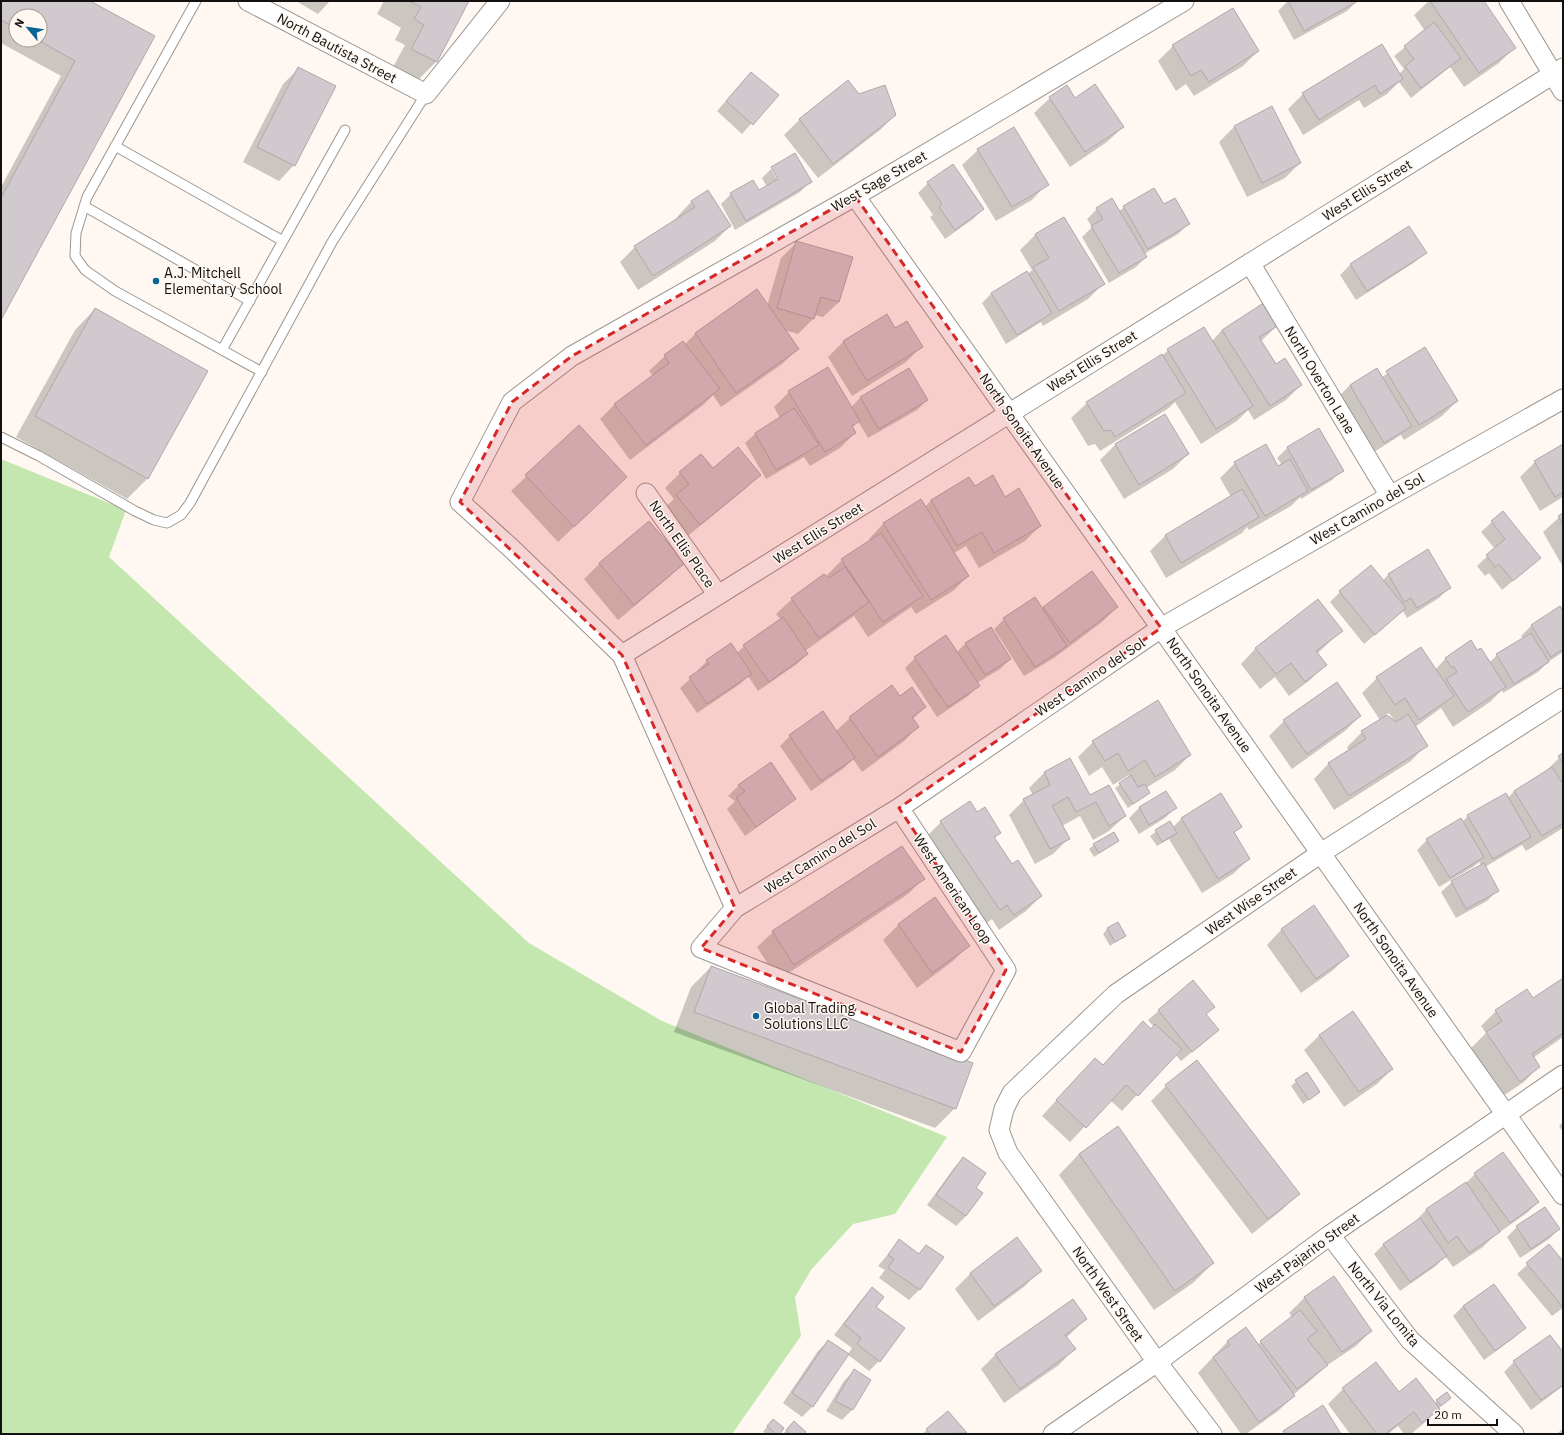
<svg xmlns="http://www.w3.org/2000/svg" width="1564" height="1435" viewBox="0 0 1564 1435" font-family="'IBM Plex Sans',sans-serif">
	<style>
		.green { fill: #c4e7b0 }
		.shadow { fill: #0003; fill-rule: evenodd }
		.building { fill: #d0c9cd; stroke: #afa8ac }
		.lines { fill: none; stroke-linecap: round; stroke-linejoin: round }
		.service-casing { stroke: #9b9590; stroke-width: 11 }
		.minor-casing { stroke: #9b9590; stroke-width: 21 }
		.service { stroke: #fff; stroke-width: 9 }
		.minor { stroke: #fff; stroke-width: 19 }
		.marked { fill: #d62828; fill-opacity: 0.2; stroke: #d62828; stroke-width: 3; stroke-dasharray: 8 5; stroke-linejoin: round }
		.poi-dot { fill: #086494; stroke: #fff8f2; stroke-width: 1.5 }
		.labels { text-anchor: middle; stroke-width: 3; stroke-linejoin: round; paint-order: stroke }
		.street-label { font-size: 14px; fill: #13110f; stroke: #fff8f2 }
		.poi-label { font-size: 14px; fill: #13110f; stroke: #fff8f2; text-anchor: start }
	</style>
	<rect width="100%" height="100%" fill="#fff8f2"/>
	<path class="green" d="M1 459 126 510 109 557 529 943 662 1021 947 1137 895 1214 853 1224 811 1270 795 1297 801 1336 732 1434H1Z"/>
	<path class="shadow" d="M1 1H88L154 37 1 318V187L61 76 1 43ZM16 16H40V40H16Z
		M296 1H330L318 14Z
		M384 1H468L436 62 416 82 392 69 405 45 395 40 401 28 377 14Z
		M1288 1H1357L1347 11 1294 40 1278 11Z
		M1429 1H1483L1514 48 1499 63 1464 87 1450 67 1411 98 1399 82 1387 94 1364 108 1359 100 1303 135 1288 109 1303 94 1399 74 1404 69 1394 56 1425 31 1414 15Z
		M1173 46 1258 51 1243 66 1194 96 1186 84 1176 91 1158 61Z
		M299 68 294 165 279 181 243 162 283 84Z
		M751 73 777 95 742 134 717 111Z
		M848 82 859 96 895 115 880 130 818 178 784 135 799 120Z
		M1050 98 1075 99 1123 127 1107 142 1070 167 1034 113Z
		M1272 108 1300 163 1285 178 1247 197 1219 142 1234 127Z
		M1013 128 1047 184 1032 200 996 221 962 165 978 150Z
		M772 168 810 182 800 192 735 230 721 204 731 194 752 181 759 192 767 187 762 178ZM771 169H774L782 183 780 184Z
		M928 183 983 209 973 219 945 239 930 217 933 215 918 193Z
		M1153 189 1163 206 1188 224 1178 234 1144 254 1146 257 1136 267 1109 283 1082 237 1092 227 1087 219 1097 209 1119 211Z
		M692 201 730 226 715 241 638 290 620 262 635 247 678 219 677 217Z
		M1409 227 1425 252 1415 262 1356 300 1340 275 1350 265Z
		M1035 235 1103 284 1088 299 1043 326 1041 322 1006 344 982 303 992 293 1028 274 1032 270 1020 250Z
		M797 242 851 258 839 302 823 317 815 315 813 319 798 334 784 330 798 349 782 364 721 407 713 395 703 405 630 460 600 419 615 404 653 376 649 371 665 356 683 342 685 344 695 334 757 290 767 306 781 258Z
		M95 309 148 478 127 499 16 437 75 330Z
		M886 316 895 329 921 347 906 362 852 396 828 357 843 342Z
		M1278 325 1261 341 1276 365 1301 385 1286 400 1254 420 1248 410 1237 421 1201 444 1175 402 1169 408 1100 451 1095 444 1088 446 1071 418 1087 403 1162 356 1168 350 1212 341 1222 330Z
		M1425 348 1457 401 1442 416 1404 440 1401 435 1374 452 1340 395 1350 385 1377 369 1382 377Z
		M789 392 851 407 860 398 927 400 917 410 868 438 858 421 852 428 855 433 840 448 810 466 804 457 766 479 745 443 756 433 780 418 774 407Z
		M1165 415 1188 454 1173 469 1124 499 1100 460 1115 445Z
		M579 426 611 492 558 542 511 491Z
		M1563 445V497L1540 511 1520 477 1535 462Z
		M1287 448 1342 470 1332 480 1301 499 1300 497 1291 506 1249 530 1247 527 1242 533 1166 578 1150 551 1165 536 1231 497 1220 478 1235 463 1278 467 1282 465 1277 458Z
		M713 469 759 475 744 490 684 539 661 511 674 499 665 488 680 473Z
		M974 488 1005 498 1040 526 1025 541 979 568 966 546 954 553 968 576 953 591 916 614 911 607 868 637 854 616 805 651 807 654 797 664 758 691 748 676 740 684 697 713 680 688 698 672 697 671 707 661 737 653 744 646 781 620 776 614 792 599 824 576 830 580 827 575 842 560 870 541 869 539 884 523 925 507 931 500Z
		M1503 512 1540 558 1502 590 1489 573 1485 576 1477 566 1495 549 1481 532Z
		M1563 514V567L1543 532Z
		M649 522 683 563 668 578 618 620 584 579 599 564Z
		M1427 551 1449 588 1439 598 1407 618 1403 611 1364 644 1330 602 1340 592 1382 581 1388 575Z
		M1092 572 1117 607 1102 622 1054 658 1024 676 994 629 1004 619 1042 609Z
		M1560 608 1563 613V652L1548 662 1538 672 1503 693 1502 690 1490 702 1453 727 1441 708 1415 727 1426 745 1411 761 1334 810 1314 779 1329 763 1349 751 1347 747 1362 732 1380 720 1362 693 1377 678 1435 670 1445 659 1471 641 1477 651 1489 663 1497 655 1523 639 1521 636 1531 626ZM1389 713 1396 723 1385 715Z
		M991 628 1010 659 1000 669 977 683 978 686 968 696 937 717 905 668 915 658 956 653 965 644Z
		M1341 631 1317 654 1325 665 1310 680 1289 696 1275 677 1260 689 1241 664 1256 648Z
		M900 697 925 707 913 719 918 727 903 742 862 772 853 759 844 768 811 791 780 746 790 736 836 731 850 718Z
		M1360 716 1345 731 1292 769 1269 736 1284 721Z
		M1093 742 1190 755 1175 770 1146 788 1149 793 1128 808 1115 788 1131 777 1129 775 1113 785 1102 767 1089 776 1078 757Z
		M1563 754V828L1526 851 1522 845 1485 867 1497 891 1487 901 1456 918 1441 892 1453 881 1481 866 1479 862 1473 867 1439 887 1417 850 1427 840 1462 822 1468 816 1508 798 1514 791 1544 773Z
		M1070 759 1090 797 1125 816 1109 831 1093 840 1080 816 1062 826 1068 839 1053 854 1035 864 1009 815 1024 800 1033 795 1029 788 1044 773Z
		M770 764 794 798 784 808 745 836 727 809 735 801 728 796 738 786Z
		M1166 792 1175 808 1165 818 1139 834 1129 818 1139 808Z
		M1221 794 1240 827 1233 834 1249 859 1233 874 1202 893 1169 839 1157 846 1150 836 1170 822 1173 827 1181 819Z
		M977 814 1000 832 994 839 1012 866 1041 896 1026 911 999 930 992 919 984 925 926 837 941 822Z
		M1118 841 1094 857 1089 849 1094 845Z
		M902 847 923 879 908 894 778 980 757 947 773 932Z
		M935 899 968 946 953 961 917 988 883 940 898 925Z
		M1107 929 1125 936 1110 946 1103 934Z
		M1282 929 1348 956 1332 971 1301 993 1267 945Z
		M711 967 955 1108 935 1128 674 1032 691 987Z
		M1563 979V1037L1533 1058 1539 1066 1524 1082 1503 1096 1471 1048 1486 1033 1481 1026 1496 1011 1533 999Z
		M1193 982 1205 1015 1217 1030 1207 1040 1181 1061 1175 1054 1122 1111 1110 1100 1070 1142 1042 1116 1080 1074 1102 1066 1128 1038 1151 1030 1154 1027 1148 1020Z
		M1320 1035 1392 1069 1377 1084 1344 1107 1304 1050Z
		M1306 1073 1314 1096 1303 1104 1291 1086Z
		M1166 1086 1298 1194 1283 1209 1252 1234 1151 1101Z
		M1563 1122V1132L1559 1126Z
		M1118 1127 1213 1263 1193 1283 1154 1310 1059 1175 1079 1154Z
		M964 1158 974 1188 981 1193 966 1216 956 1226 927 1205 954 1168Z
		M1475 1174 1538 1202 1528 1212 1500 1232 1499 1231 1483 1247 1453 1267 1445 1256 1436 1266 1400 1291 1374 1254 1384 1244 1411 1226 1426 1210 1464 1185Z
		M1517 1227 1559 1229 1549 1239 1520 1258 1507 1237Z
		M1017 1239 1040 1270 1025 1286 978 1321 955 1289 970 1274Z
		M899 1241 918 1254 926 1246 942 1257 919 1290 909 1300 879 1278 885 1270 878 1266Z
		M1549 1245 1563 1262V1308L1552 1316 1517 1274Z
		M1334 1277 1371 1331 1356 1346 1326 1366 1311 1380 1293 1395 1294 1396 1278 1411 1246 1434H1241L1198 1373 1227 1342 1246 1329 1257 1345 1292 1317 1289 1313 1304 1298Z
		M1493 1285 1524 1328 1514 1338 1484 1360 1453 1316 1463 1306Z
		M872 1289 879 1361 869 1371 847 1354 812 1407 802 1417 783 1403 818 1351 828 1341 848 1354 852 1348 834 1335 862 1299Z
		M1086 1319 1066 1338 1074 1349 1059 1365 1004 1403 981 1369 996 1354Z
		M1563 1354V1386L1531 1410 1504 1372 1514 1362Z
		M1376 1363 1399 1393 1434 1404 1437 1401 1445 1402 1423 1424 1411 1434H1404L1398 1426 1388 1434H1350L1328 1404 1343 1389Z
		M854 1371 870 1380 852 1410 842 1420 826 1411 844 1381Z
		M948 1412 965 1433 964 1434H922Z
		M768 1425 778 1434H766L763 1432Z
		M789 1427 802 1434H783Z
		M1563 1428V1434H1557Z"/>
	<path class="building" d="M1 1H90L155 36 1 320V198L75 61 38 40H40V16H16V28L1 20Z
		M409 1H469L437 62 411 49 424 25 414 19 421 7Z
		M1288 1H1358L1304 31Z
		M1430 1H1484L1516 48 1479 73Z
		M1233 8 1259 51 1209 82 1201 70 1191 76 1172 45Z
		M1434 22 1461 58 1421 88 1405 66 1414 59 1404 46Z
		M1382 44 1403 79 1380 94 1375 85 1319 120 1302 93Z
		M298 67 336 86 295 166 257 147Z
		M751 72 779 95 753 125 726 101Z
		M848 80 859 94 885 85 896 115 833 164 799 119Z
		M1095 84 1124 127 1085 152 1049 97 1067 85 1075 98Z
		M1272 106 1301 163 1262 183 1234 126Z
		M1014 127 1049 185 1012 207 977 149Z
		M795 153 812 182 746 221 730 193 753 180 759 190 778 179 771 167Z
		M953 164 984 209 955 230 939 207 942 204 927 182Z
		M1154 188 1164 204 1175 198 1190 224 1148 249 1123 206Z
		M708 190 731 226 653 276 634 246 695 207 691 201Z
		M1112 198 1147 257 1119 273 1091 226 1103 219 1096 208Z
		M1064 217 1105 284 1059 311 1033 267 1049 258 1035 234Z
		M1409 226 1427 253 1367 291 1350 264Z
		M796 241 853 257 839 302 821 297 814 319 777 308Z
		M1027 271 1052 313 1017 335 991 293Z
		M757 289 799 349 736 393 695 333Z
		M1265 302 1279 325 1259 337 1276 364 1285 358 1302 385 1270 406 1222 330Z
		M95 308 208 371 148 479 35 416Z
		M887 314 895 328 907 321 923 347 867 381 843 341Z
		M1204 327 1253 406 1216 429 1167 349Z
		M683 341 720 389 646 445 614 404 669 363 664 355Z
		M1425 347 1458 401 1419 425 1386 371Z
		M1162 354 1186 393 1115 437 1111 430 1104 431 1086 402Z
		M828 367 860 421 852 426 856 433 825 452 788 391Z
		M909 368 928 400 879 429 860 397Z
		M1377 368 1412 426 1384 443 1350 385Z
		M794 408 819 445 776 470 755 433Z
		M1165 414 1189 454 1139 485 1115 444Z
		M579 425 627 477 574 527 525 475Z
		M1319 428 1344 471 1311 490 1287 447Z
		M1266 444 1278 466 1290 459 1308 491 1265 516 1234 462Z
		M1563 444V492L1555 497 1534 461Z
		M738 447 761 475 700 525 676 495 689 484 679 472 701 454 713 468Z
		M993 475 1005 497 1019 488 1041 526 994 553 982 532 957 546 931 500 969 477 975 486Z
		M1242 489 1259 517 1181 563 1165 535Z
		M921 499 969 576 931 600 883 523Z
		M1503 511 1541 558 1513 581 1499 564 1495 567 1486 555 1505 539 1491 521Z
		M1563 513V525L1558 516Z
		M649 521 685 563 634 605 599 563Z
		M881 533 923 596 883 622 841 559Z
		M1428 549 1451 588 1417 608 1411 598 1404 602 1388 574Z
		M1371 565 1406 608 1375 635 1339 591Z
		M845 567 869 602 819 638 791 598 824 574 829 578Z
		M1092 571 1118 607 1070 643 1043 607Z
		M1035 597 1067 646 1035 667 1003 618Z
		M1318 599 1343 631 1316 651 1327 665 1305 682 1291 663 1276 674 1255 648Z
		M1560 606 1563 611V649L1551 657 1531 625Z
		M783 617 808 654 769 682 743 645Z
		M991 627 1011 659 985 675 965 643Z
		M1531 633 1549 662 1514 684 1496 654Z
		M946 635 980 686 948 707 914 657Z
		M1471 640 1477 650 1481 648 1506 687 1468 712 1446 679 1457 672 1454 667H1451L1445 658Z
		M731 643 752 674 707 704 689 677 709 664 706 660Z
		M1421 647 1454 696 1419 720 1405 698 1395 705 1376 677Z
		M1337 682 1361 716 1307 754 1283 720Z
		M892 685 900 696 912 687 926 707 912 717 919 727 878 757 849 717Z
		M1158 700 1191 755 1155 777 1145 760 1128 771 1118 753 1105 761 1092 741Z
		M823 711 855 758 821 781 789 735Z
		M1408 714 1428 746 1349 796 1328 763 1366 739 1361 731 1387 715 1396 722Z
		M1563 753V763L1558 756Z
		M1070 758 1090 795 1109 785 1126 816 1109 826 1096 802 1076 812 1068 797 1052 806 1070 839 1050 849 1023 799 1050 785 1044 772Z
		M771 762 796 799 756 827 736 798 745 791 738 785Z
		M1552 767 1563 784V823L1542 836 1514 791Z
		M1131 775 1138 787 1145 784 1150 793 1133 804 1119 783Z
		M1166 791 1177 808 1149 825 1139 807Z
		M1221 793 1242 827 1234 832 1250 859 1218 879 1181 818Z
		M1506 793 1531 837 1493 859 1467 815Z
		M970 801 977 812 985 807 1001 833 994 837 1012 864 1018 860 1042 896 1014 915 1007 905 1000 910 940 821Z
		M1461 818 1484 857 1450 878 1426 839Z
		M1170 821 1177 833 1162 842 1155 830Z
		M1114 832 1119 841 1099 853 1093 844Z
		M902 846 925 879 794 965 772 931Z
		M1484 863 1499 891 1466 909 1451 881Z
		M935 897 970 946 932 973 898 924Z
		M1314 905 1349 956 1316 979 1281 929Z
		M1118 922 1126 936 1115 942 1107 928Z
		M711 966 973 1063 956 1109 694 1012Z
		M1563 978V1033L1532 1054 1540 1067 1520 1082 1486 1032 1502 1021 1495 1010 1527 989 1533 998Z
		M1193 980 1215 1007 1206 1014 1219 1030 1192 1052 1158 1010Z
		M1353 1011 1393 1069 1359 1092 1319 1035Z
		M1143 1021 1151 1029 1155 1024 1182 1049 1138 1096 1126 1085 1086 1128 1056 1100 1095 1058 1103 1065Z
		M1197 1060 1300 1194 1268 1219 1165 1085Z
		M1307 1072 1320 1092 1309 1100 1295 1080Z
		M1118 1126 1214 1263 1175 1291 1079 1154Z
		M1503 1152 1539 1202 1510 1223 1474 1173Z
		M963 1157 986 1173 976 1188 983 1193 966 1216 936 1195Z
		M1466 1182 1500 1232 1469 1253 1457 1236 1448 1243 1426 1209Z
		M1545 1207 1560 1229 1531 1249 1516 1226Z
		M1420 1218 1447 1256 1410 1282 1383 1244Z
		M1017 1237 1042 1271 994 1306 970 1273Z
		M899 1239 919 1254 926 1245 944 1257 920 1290 888 1268 894 1259 888 1255Z
		M1549 1244 1563 1261V1307L1526 1263Z
		M1334 1276 1372 1331 1342 1352 1304 1297Z
		M1494 1284 1526 1328 1495 1351 1463 1306Z
		M872 1287 884 1297 876 1307 905 1328 880 1362 857 1344 861 1338 844 1324Z
		M1073 1299 1087 1319 1065 1335 1076 1349 1020 1389 995 1354Z
		M1300 1310 1317 1331 1307 1339 1328 1365 1297 1389 1260 1341Z
		M1246 1327 1295 1396 1259 1422 1213 1357 1230 1345 1227 1341Z
		M1550 1335 1563 1352V1385L1541 1400 1513 1361Z
		M828 1340 849 1354 813 1407 792 1393Z
		M1376 1362 1399 1392 1416 1378 1440 1409 1422 1423 1414 1412 1385 1434H1377L1342 1388Z
		M854 1369 871 1380 853 1410 835 1401Z
		M1447 1392 1451 1398 1441 1406 1436 1400Z
		M1323 1405 1341 1434H1285L1283 1431Z
		M948 1411 967 1433 930 1434 926 1429Z
		M773 1419 784 1428 780 1434H776L767 1426Z
		M794 1421 806 1432 804 1434H791L786 1430Z"/>
	<g class="lines">
		<g class="service-casing">
			<path id="service" d="M196 1 87 197 76 233 75 256 85 270 115 291 262 372
				M115 146 283 241
				M84 206 250 301
				M222 350 345 130
				M1 437 39 456 135 511 154 520 167 523 181 515 190 503 332 242 426 94"/>
		</g>
		<g class="minor-casing">
			<path id="minor" d="M248 1 426 94 500 1
				M1509 1 1563 91
				M855 196 1563 1195
				M1250 263 1390 496
				M646 493 718 595
				M622 655 1563 68
				M899 808 1006 970 961 1052 701 948 735 908 899 808 1161 628 1390 496 1563 399
				M735 908 622 655 512 549 460 502 512 402 572 356 855 196 1184 1
				M1330 1235 1410 1340 1514 1434
				M1053 1434 1157 1362 1330 1235 1563 1075
				M1212 1434 1157 1362 1008 1153 999 1130 1004 1109 1012 1093 1116 994 1321 853 1563 698"/>
		</g>
		<use href="#service" class="service"/>
		<use href="#minor" class="minor"/>
	</g>
	<path class="marked" d="M855 196 1161 628 899 808 1006 970 961 1052 701 948 735 908 622 655 460 502 512 402 572 356Z"/>
	<g class="poi-dot">
		<circle cx="156" cy="281" r="4"/>
		<circle cx="756" cy="1016" r="4"/>
	</g>
	<g class="labels">
		<g class="street-label">
			<text transform="translate(337 48) rotate(28)" y="5">North Bautista Street</text>
			<text transform="translate(879 181) rotate(-30)" y="5">West Sage Street</text>
			<text transform="translate(1367 190) rotate(-32)" y="5">West Ellis Street</text>
			<text transform="translate(1092 361) rotate(-32)" y="5">West Ellis Street</text>
			<text transform="translate(1320 380) rotate(59)" y="5">North Overton Lane</text>
			<text transform="translate(1022 431) rotate(55)" y="5">North Sonoita Avenue</text>
			<text transform="translate(1367 509) rotate(-30)" y="5">West Camino del Sol</text>
			<text transform="translate(818 533) rotate(-32)" y="5">West Ellis Street</text>
			<text transform="translate(682 544) rotate(55)" y="5">North Ellis Place</text>
			<text transform="translate(1090 677) rotate(-34)" y="5">West Camino del Sol</text>
			<text transform="translate(1209 695) rotate(55)" y="5">North Sonoita Avenue</text>
			<text transform="translate(820 856) rotate(-32)" y="5">West Camino del Sol</text>
			<text transform="translate(953 889) rotate(56)" y="5">West American Loop</text>
			<text transform="translate(1251 901) rotate(-35)" y="5">West Wise Street</text>
			<text transform="translate(1396 960) rotate(55)" y="5">North Sonoita Avenue</text>
			<text transform="translate(1307 1253) rotate(-36)" y="5">West Pajarito Street</text>
			<text transform="translate(1108 1294) rotate(55)" y="5">North West Street</text>
			<text transform="translate(1384 1304) rotate(51)" y="5">North Via Lomita</text>
		</g>
		<g class="poi-label">
			<text x="164" y="278">A.J. Mitchell<tspan x="164" dy="16">Elementary School</tspan></text>
			<text x="764" y="1013">Global Trading<tspan x="764" dy="16">Solutions LLC</tspan></text>
		</g>
	</g>
	<rect width="1564" height="1435" fill="none" stroke="#13110f" stroke-width="4"/>
	<g transform="translate(28 28) rotate(299)"><circle r="19" fill="#fff8f2" stroke="#a19c97"/>
	<path d="M0-3L7 15L0 10L-7 15Z" fill="#086494"/>
	<text y="-6" font-size="11" font-weight="bold" text-anchor="middle" fill="#13110f">N</text>
	</g>
	<path d="M1428 1419v6h69v-6" fill="none" stroke="#13110f" stroke-width="2"/>
	<text x="1434" y="1419" font-size="12" fill="#13110f" stroke="#fff8f2" stroke-width="3" paint-order="stroke">20 m</text>
</svg>
